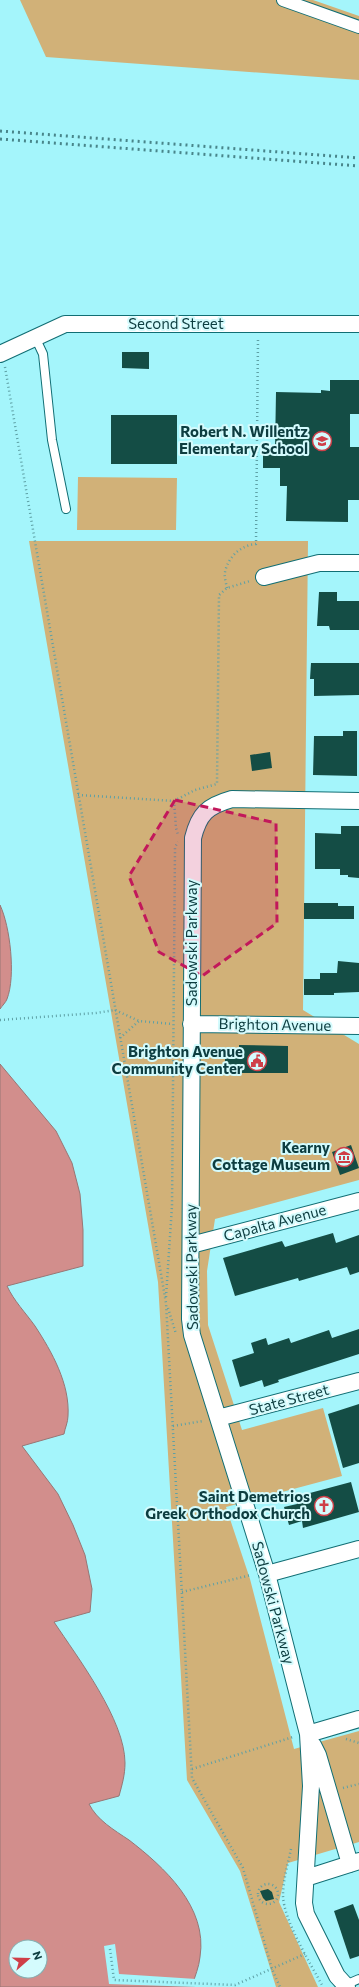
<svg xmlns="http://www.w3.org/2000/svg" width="359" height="1987" viewBox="0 0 359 1987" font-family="Commissioner,sans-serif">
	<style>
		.green { fill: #d1b178 }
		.water { fill: #d28e8c; stroke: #977675; fill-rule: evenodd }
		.pier { fill: #a4f5fb }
		.building { fill: #144d45 }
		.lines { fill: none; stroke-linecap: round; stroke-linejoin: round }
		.service-casing { stroke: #116e74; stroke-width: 10 }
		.pedestrian-casing { stroke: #116e74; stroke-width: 14 }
		.minor-casing { stroke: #116e74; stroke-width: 18 }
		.path { stroke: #5ea0a5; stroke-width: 2.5; stroke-dasharray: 1 3; stroke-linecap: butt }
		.service { stroke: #fff; stroke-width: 8 }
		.pedestrian { stroke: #fff; stroke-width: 12 }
		.minor { stroke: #fff; stroke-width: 16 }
		.rail { stroke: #48858a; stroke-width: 3; stroke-dasharray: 2 4; stroke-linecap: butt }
		.marked { fill: #c2185b; fill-opacity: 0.2; stroke: #c2185b; stroke-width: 3; stroke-dasharray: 8 5; stroke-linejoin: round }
		.labels { text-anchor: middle; stroke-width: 4; stroke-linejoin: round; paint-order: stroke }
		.street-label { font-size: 15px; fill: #0d3d40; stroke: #d4fbfd }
		.poi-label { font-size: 15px; font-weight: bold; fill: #0d3d40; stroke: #d4fbfd; text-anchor: end }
	</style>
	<rect width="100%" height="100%" fill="#a4f5fb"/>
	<path class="green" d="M20 0H313L359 16V80L46 57Z
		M78 477 177 478 176 530H77Z
		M29 541H308L303 1010 359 1044V1180L215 1219 207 1271 208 1325 242 1430 323 1408 342 1476 226 1507 250 1579 294 1749 359 1731V1842L288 1863 279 1902 318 1987H276L240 1871 187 1780 158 1282Z"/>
	<path class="water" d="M0 905C10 926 16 976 7 999 6 1002 2 1006 0 1009Z
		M0 1064 56 1131 72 1163 80 1194 83 1230V1266L7 1286C14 1301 25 1312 35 1326 52 1352 70 1384 68 1416 68 1422 65 1428 64 1434L22 1446 58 1494 73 1525 85 1555 92 1589 90 1612 54 1622C78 1658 125 1720 125 1763 125 1775 122 1785 119 1796L89 1804C97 1820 114 1830 129 1840 164 1867 208 1907 200 1957 199 1967 195 1976 192 1986L195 1987H0ZM16 1947H40V1971H16Z"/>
	<path class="pier" d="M115 1944 119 1974 196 1979 194 1985 197 1987 109 1984 104 1946Z"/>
	<path class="building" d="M122 352H149V369L122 368Z
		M330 380H359V414H350V447H359V500H348V522L286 521 287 486H280V468H263V449L275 450 276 392 321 393V390L330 391Z
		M111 415H177V464H111Z
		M319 592H337V601H359V630H330L329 626H317Z
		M311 663H359V695L314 696V679H310Z
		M343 731H357V776L313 775 314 736H343Z
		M270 752 272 768 252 771 250 755Z
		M341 826H359V878L348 877V875H340V869H315V833L341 834Z
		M304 903H338V906H354V919H304Z
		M338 961 359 963V992L334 993V995H304V979H320V973H337Z
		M239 1045 288 1046V1073H225V1048H239Z
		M351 1145 359 1168 340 1175 332 1152Z
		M333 1233 336 1243 359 1235V1272L350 1275 347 1267 299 1281 298 1278 235 1296 223 1258 282 1241 285 1247Z
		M359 1329V1354L278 1380 279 1382 264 1387 262 1380 240 1387 232 1360 254 1353 251 1343 266 1338 268 1345 289 1338 291 1343 329 1330 332 1338Z
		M359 1404V1463L343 1468 328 1414Z
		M351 1482 359 1512 303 1528 302 1521 289 1525 284 1507 297 1504 295 1497Z
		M268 1889 272 1892 274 1899 266 1901 263 1898 260 1891Z
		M353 1904 359 1920V1956L350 1959 334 1911Z"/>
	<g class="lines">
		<g class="service-casing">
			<path id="service" d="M35 337 43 354 52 440 66 509
				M345 1985 359 1979"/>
		</g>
		<g class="pedestrian-casing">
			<path id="pedestrian" d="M283 0 359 27"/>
		</g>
		<g class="minor-casing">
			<path id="minor" d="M0 354 65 324H359
				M264 577 319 563H359
				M191 1024 359 1026
				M191 1245 359 1201
				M218 1418 359 1381
				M267 1574 359 1549
				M308 1734 359 1719
				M313 1745 318 1755 350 1864
				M306 1878 359 1861
				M347 1987 337 1976 306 1914 304 1903 311 1786 308 1734 267 1574 192 1335 190 1319 193 838C199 814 207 806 232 799L359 801"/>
		</g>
		<path class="path" d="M5 367 166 1303 192 1778 243 1868 272 1969 280 1987
			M227 588C226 583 224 576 225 572 228 557 241 545 256 544L258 337
			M78 795 174 801 176 828 178 835
			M174 801 195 790 217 784 219 595 227 588 250 581
			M0 1020 96 1013 115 1010 139 1021 173 1024
			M120 1038 139 1021
			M166 1297 172 1206 175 847 178 842
			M168 1308 176 1334
			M173 1426 203 1421
			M182 1592 251 1575
			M346 1739 359 1743
			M192 1769 293 1737
			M343 1788 359 1784
			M291 1849C288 1864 283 1880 283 1895 283 1920 311 1964 323 1987
			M258 1894a10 10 0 1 1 20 0a10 10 0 1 1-20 0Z
			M110 1949 114 1980 235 1985 305 1954"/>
		<use href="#service" class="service"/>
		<use href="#pedestrian" class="pedestrian"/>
		<use href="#minor" class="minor"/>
		<path class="rail" d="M0 131 359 158
			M0 139 359 166"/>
	</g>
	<path class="marked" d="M175 800 276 823 277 923 202 976 159 952 129 876Z"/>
	<defs>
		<g id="school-ring" transform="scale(1)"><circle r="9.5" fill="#d4fbfd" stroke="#cf3f48" stroke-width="1.5"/><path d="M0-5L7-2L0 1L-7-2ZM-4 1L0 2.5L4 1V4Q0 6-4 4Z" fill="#cf3f48"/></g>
		<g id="civic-ring" transform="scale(1)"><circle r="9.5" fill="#d4fbfd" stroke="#cf3f48" stroke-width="1.5"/><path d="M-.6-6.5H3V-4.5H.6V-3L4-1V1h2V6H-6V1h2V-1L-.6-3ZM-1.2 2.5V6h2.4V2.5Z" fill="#cf3f48"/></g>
		<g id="museum-ring" transform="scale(1)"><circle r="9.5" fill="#d4fbfd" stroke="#cf3f48" stroke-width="1.5"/><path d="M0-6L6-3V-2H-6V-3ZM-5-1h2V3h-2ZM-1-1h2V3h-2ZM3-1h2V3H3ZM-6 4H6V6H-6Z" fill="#cf3f48"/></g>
		<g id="church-ring" transform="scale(1)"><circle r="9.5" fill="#d4fbfd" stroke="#cf3f48" stroke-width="1.5"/><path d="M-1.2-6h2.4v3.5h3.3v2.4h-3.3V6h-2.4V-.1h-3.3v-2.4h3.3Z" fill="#cf3f48"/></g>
	</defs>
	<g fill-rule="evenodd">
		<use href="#school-ring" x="322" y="441"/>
		<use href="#civic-ring" x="257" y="1061"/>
		<use href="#museum-ring" x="344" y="1157"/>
		<use href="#church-ring" x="324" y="1506"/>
	</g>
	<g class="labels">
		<g class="street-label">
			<text x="176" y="329">Second Street</text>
			<text transform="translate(192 943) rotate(-90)" y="5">Sadowski Parkway</text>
			<text transform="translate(275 1025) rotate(1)" y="5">Brighton Avenue</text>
			<text transform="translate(275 1223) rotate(-15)" y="5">Capalta Avenue</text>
			<text transform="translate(192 1267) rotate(-91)" y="5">Sadowski Parkway</text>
			<text transform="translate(289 1400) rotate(-15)" y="5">State Street</text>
			<text transform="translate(273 1603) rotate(75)" y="5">Sadowski Parkway</text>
		</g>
		<g class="poi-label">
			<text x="308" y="437">Robert N. Willentz<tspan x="308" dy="17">Elementary School</tspan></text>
			<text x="243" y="1057">Brighton Avenue<tspan x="243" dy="17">Community Center</tspan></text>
			<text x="330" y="1153">Kearny<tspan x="330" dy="17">Cottage Museum</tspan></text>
			<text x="310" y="1502">Saint Demetrios<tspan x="310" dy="17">Greek Orthodox Church</tspan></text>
		</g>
	</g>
	<g transform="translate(28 1959) rotate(70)"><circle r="19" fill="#d4fbfd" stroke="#84afb1"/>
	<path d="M0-3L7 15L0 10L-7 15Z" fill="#cf3f48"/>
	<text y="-6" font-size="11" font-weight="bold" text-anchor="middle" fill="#0d3d40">N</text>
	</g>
</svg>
